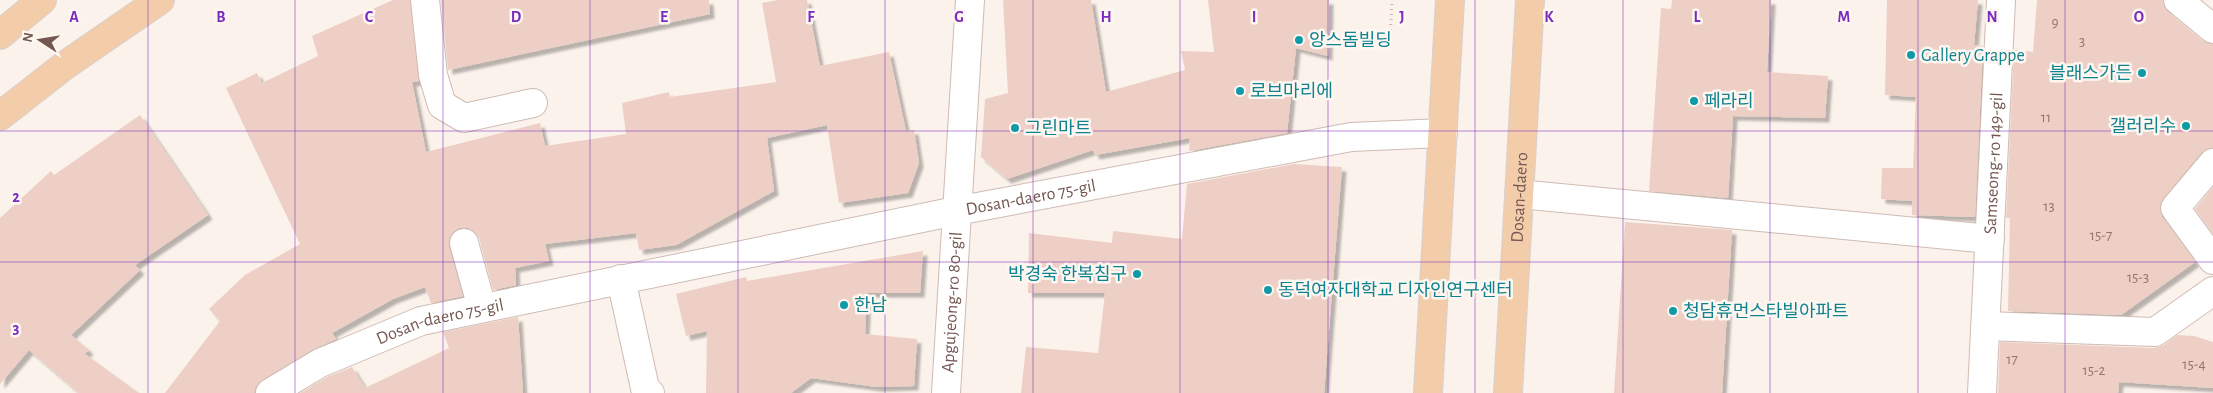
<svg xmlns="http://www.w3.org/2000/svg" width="2213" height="393" viewBox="0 0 2213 393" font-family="'Alegreya Sans','Noto Sans KR',sans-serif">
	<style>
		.building { fill: #eecfc5; filter: url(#shadow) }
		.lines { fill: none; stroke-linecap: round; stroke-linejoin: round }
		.minor-casing { stroke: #cfbbb4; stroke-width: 30 }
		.major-casing { stroke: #d8d0ce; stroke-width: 30 }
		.path { stroke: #d3b2a8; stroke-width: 3; stroke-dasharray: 1 4; stroke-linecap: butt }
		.minor { stroke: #fff; stroke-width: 28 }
		.major { stroke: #f3ccaa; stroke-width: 28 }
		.grid { fill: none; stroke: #7b2cbf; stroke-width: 1; stroke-opacity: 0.55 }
		.culture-dot { fill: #0f9aa8; stroke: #fef7f1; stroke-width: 2 }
		.labels { text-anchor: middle; stroke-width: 5; stroke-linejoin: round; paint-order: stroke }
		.number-label { font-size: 15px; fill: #92756d }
		.culture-label { font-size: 18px; fill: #0d838f; stroke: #fef7f1; text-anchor: start }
		.street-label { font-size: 18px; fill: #745750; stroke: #fef7f1 }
		.grid-label { font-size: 16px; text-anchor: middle; font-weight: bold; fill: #7b2cbf; stroke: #fef7f1; stroke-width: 5; stroke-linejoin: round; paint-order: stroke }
	</style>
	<defs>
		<filter id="shadow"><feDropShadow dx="4.5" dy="4.5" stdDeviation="1" flood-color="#0004"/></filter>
	</defs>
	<rect width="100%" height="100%" fill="#fbf2eb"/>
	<path class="building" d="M393 0H410L419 81 412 82 426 152 540 123 545 146 626 134 622 103 669 92 670 97 776 82 762 3 778 0H807L820 66 889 52 906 131 914 130 919 163 908 193 839 203 827 125 767 138 774 191 676 245 639 250 636 233 545 244 549 261 515 268 516 285 493 290 479 238 475 232 468 228H459L453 232 449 240V247L463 296 431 303 425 287 393 299 332 333 336 339 312 350 262 380 257 385 254 393H165L220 321 209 309 245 275 300 244 226 88 257 73 262 83 318 56 312 36Z
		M441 0H709L710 14 448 70Z
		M1003 0H1091L1106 92 1185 70 1181 51 1214 52 1208 0H1329L1328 56 1296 48 1287 133 1189 151 1190 138 1095 155 1093 150 1007 179 981 157 985 99 1008 93Z
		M1672 0H1771L1767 72 1828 76 1825 118 1733 116 1728 198 1649 191 1661 8 1671 9Z
		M1887 0H1978L1974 45 1983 46 1975 217 1912 215V201L1881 199 1882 168H1913L1916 97 1885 95Z
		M2037 0H2163L2168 12 2203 41 2213 44V148L2201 153 2160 204 2162 217 2195 262 2121 315 2008 311 2010 218H2006L2014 50 2033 52Z
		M140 115 208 215 135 265 140 270 71 335 89 350 85 354 139 393H79L29 350 0 384V218L51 171 54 175Z
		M1294 164 1342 167 1324 393H1021L1026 347 1098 353 1105 293H1028L1029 233 1112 243 1113 231 1182 239 1187 184Z
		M2213 187V234L2195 209Z
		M1625 222 1732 230 1722 393H1614Z
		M923 251 920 293H867L865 334 917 339 914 386 877 387 811 378 791 393H706L707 331 686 336 676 294 746 277 747 281Z
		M518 317 523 393H300L327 377 352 367 365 388 449 348 443 332Z
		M2177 335 2194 336 2213 342V388L2119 382 2118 393H1998L2000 342 2154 348 2164 345Z"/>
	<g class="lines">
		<g class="minor-casing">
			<g id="minor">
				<path d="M425 0 433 75 442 105 464 118 533 103"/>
				<path d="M2178 0 2213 29"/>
				<path d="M2213 163 2175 208 2213 260"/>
				<path d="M1519 194 1990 239"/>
				<path d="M464 243 482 308"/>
				<path d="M621 279 645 388 650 393"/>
				<path d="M1986 326 2155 332 2213 291"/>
				<path id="s1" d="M270 393 320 363 421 321 956 211 1351 137 1443 133"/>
				<path id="s2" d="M946 393 970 0"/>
				<path id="s3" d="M1982 393 2001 0"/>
			</g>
		</g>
		<g class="major-casing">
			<g id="major">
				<path d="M0 35 42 0"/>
				<path d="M0 116 64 66 160 0"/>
				<path d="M1428 393 1450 0"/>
				<path id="s4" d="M1508 393 1530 0"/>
			</g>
		</g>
		<path class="path" d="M1390 40 1392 0"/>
		<use href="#minor" class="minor"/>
		<use href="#major" class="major"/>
	</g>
	<path class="grid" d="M148 0V393M295 0V393M443 0V393M590 0V393M738 0V393M885 0V393M1033 0V393M1180 0V393M1328 0V393M1475 0V393M1623 0V393M1770 0V393M1918 0V393M2065 0V393M0 131H2213M0 262H2213"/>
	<g class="culture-dot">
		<circle cx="1299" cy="40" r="5"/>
		<circle cx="1911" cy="55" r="5"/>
		<circle cx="2142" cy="73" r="5"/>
		<circle cx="1240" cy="91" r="5"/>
		<circle cx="1694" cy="101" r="5"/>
		<circle cx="2186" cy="126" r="5"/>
		<circle cx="1015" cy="128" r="5"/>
		<circle cx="1137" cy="274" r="5"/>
		<circle cx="1268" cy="290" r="5"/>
		<circle cx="844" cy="305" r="5"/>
		<circle cx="1673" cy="311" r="5"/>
	</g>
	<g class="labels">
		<g class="number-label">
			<text x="2055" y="27">9</text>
			<text x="2082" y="46">3</text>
			<text x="2046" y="122">11</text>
			<text x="2049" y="211">13</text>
			<text x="2101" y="240">15-7</text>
			<text x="2138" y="282">15-3</text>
			<text x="2012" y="364">17</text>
			<text x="2194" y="369">15-4</text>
			<text x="2094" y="375">15-2</text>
		</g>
		<g class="culture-label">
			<text x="1309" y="46">앙스돔빌딩</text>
			<text x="1921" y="61">Gallery Grappe</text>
			<text x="2132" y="79" text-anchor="end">블래스가든</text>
			<text x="1250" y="97">로브마리에</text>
			<text x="1704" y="107">페라리</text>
			<text x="2176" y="132" text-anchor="end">갤러리수</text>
			<text x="1025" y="134">그린마트</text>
			<text x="1127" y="280" text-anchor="end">박경숙 한복침구</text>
			<text x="1278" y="296">동덕여자대학교 디자인연구센터</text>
			<text x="854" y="311">한남</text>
			<text x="1683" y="317">청담휴먼스타빌아파트</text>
		</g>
		<g class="street-label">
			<text dy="6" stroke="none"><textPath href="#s3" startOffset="230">Samseong-ro 149-gil</textPath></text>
			<text dy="6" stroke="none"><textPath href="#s4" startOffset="196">Dosan-daero</textPath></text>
			<text dy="6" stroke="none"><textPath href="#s1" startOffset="790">Dosan-daero 75-gil</textPath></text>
			<text dy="6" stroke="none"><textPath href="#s2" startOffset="91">Apgujeong-ro 80-gil</textPath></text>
			<text dy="6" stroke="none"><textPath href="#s1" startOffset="186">Dosan-daero 75-gil</textPath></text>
		</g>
	</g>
	<g class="grid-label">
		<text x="74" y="22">A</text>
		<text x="221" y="22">B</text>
		<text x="369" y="22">C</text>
		<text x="516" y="22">D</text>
		<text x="664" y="22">E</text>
		<text x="811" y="22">F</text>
		<text x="959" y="22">G</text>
		<text x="1106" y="22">H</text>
		<text x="1254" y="22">I</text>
		<text x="1402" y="22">J</text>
		<text x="1549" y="22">K</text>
		<text x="1697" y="22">L</text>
		<text x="1844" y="22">M</text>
		<text x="1992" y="22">N</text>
		<text x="2139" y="22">O</text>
		<text x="16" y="202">2</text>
		<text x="16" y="333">3</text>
	</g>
	<g transform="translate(40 40) rotate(282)" stroke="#fef7f1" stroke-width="4" paint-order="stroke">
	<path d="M0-4L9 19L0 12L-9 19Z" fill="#745750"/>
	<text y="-8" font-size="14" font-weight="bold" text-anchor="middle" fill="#745750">N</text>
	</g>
</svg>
